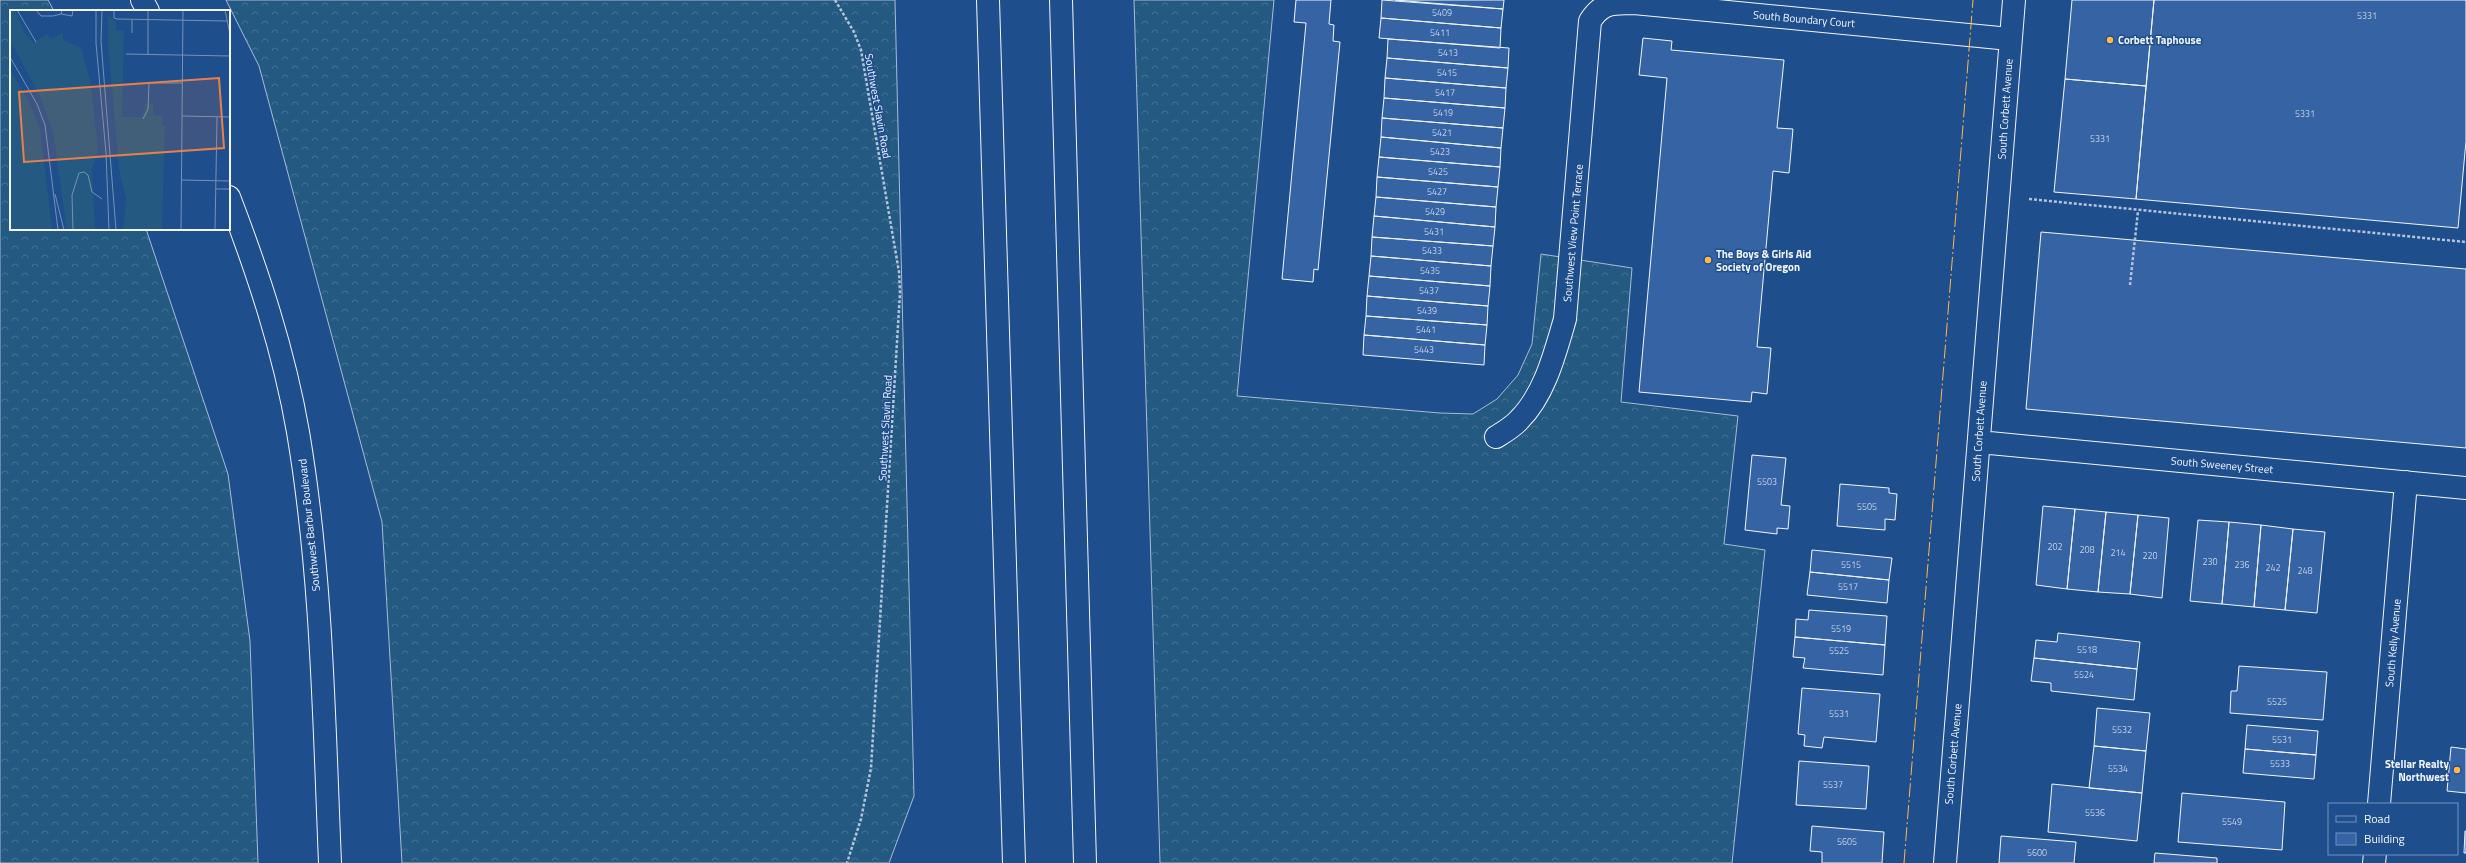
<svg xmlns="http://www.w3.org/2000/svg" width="2466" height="863" viewBox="0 0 2466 863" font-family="'Titillium Web',sans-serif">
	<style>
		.forest { fill: url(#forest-crowns); stroke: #a8bbd7 }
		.building { fill: #3563a3; stroke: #f2f6ff }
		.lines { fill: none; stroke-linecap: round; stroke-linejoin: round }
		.minor-casing { stroke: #f2f6ff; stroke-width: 24 }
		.major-casing { stroke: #f2f6ff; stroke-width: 24 }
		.highway-casing { stroke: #f2f6ff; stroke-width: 24 }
		.path { stroke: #b3c4dc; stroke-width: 2.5; stroke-dasharray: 3 2; stroke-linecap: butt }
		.minor { stroke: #1f4e8c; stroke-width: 22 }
		.major { stroke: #1f4e8c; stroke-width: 22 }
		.highway { stroke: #1f4e8c; stroke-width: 22 }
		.power { stroke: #ffb74d; stroke-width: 1; stroke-dasharray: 14 3 2 3; stroke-linecap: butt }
		.poi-dot { fill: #ffb74d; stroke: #1f4e8c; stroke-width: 1.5 }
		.labels { text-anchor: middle; stroke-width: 3; stroke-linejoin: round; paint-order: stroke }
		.number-label { font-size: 9px; fill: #c3d1e8 }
		.street-label { font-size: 11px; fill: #f2f6ff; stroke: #1f4e8c }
		.poi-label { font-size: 11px; font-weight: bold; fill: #f2f6ff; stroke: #1f4e8c; text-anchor: start }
		.inset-road { fill: none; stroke: #7391ba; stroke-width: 1 }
		.view { fill: #ea8049; fill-opacity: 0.15; stroke: #ea8049; stroke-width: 2 }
		.inset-edge { fill: none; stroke: #f2f6ff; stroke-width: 2 }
	</style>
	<defs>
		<pattern id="forest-crowns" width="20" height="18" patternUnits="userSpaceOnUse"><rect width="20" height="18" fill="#245a82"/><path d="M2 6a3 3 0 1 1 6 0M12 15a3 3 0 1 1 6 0" fill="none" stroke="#447295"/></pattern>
	</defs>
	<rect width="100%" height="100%" fill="#1f4e8c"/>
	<path class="forest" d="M0 0H48L54 11H11V229H146L228 474 250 641 258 863H0Z
		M226 0H895L914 796 889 863H402L382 522 259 66Z
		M1134 0H1274L1237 396 1440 413 1473 414 1497 399 1518 375 1532 344 1541 254 1632 268 1621 402 1738 416 1724 544 1765 550 1732 863H1160Z"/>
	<path class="building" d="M1296 0H1331L1329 24 1334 25 1333 41 1340 42 1318 270 1314 269 1313 282 1282 279 1306 23 1294 22Z
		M1382 0 1503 9 1501 28 1381 18Z
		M1395 0H1504L1503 9Z
		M2072 0H2154L2146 86 2065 79Z
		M2154 0H2466V141L2458 228 2136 199Z
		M1381 18 1501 28 1500 48 1379 38Z
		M1643 38 1672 41 1671 50 1784 60 1777 128 1793 129 1789 173 1773 171 1757 347 1771 348 1767 394 1752 392 1751 402 1639 392 1667 78 1639 75Z
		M1388 39 1509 48 1508 68 1387 58Z
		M1387 58 1508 68 1506 88 1385 78Z
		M1385 78 1506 88 1505 108 1384 98Z
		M2065 79 2146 86 2136 199 2054 192Z
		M1384 98 1505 108 1503 128 1382 118Z
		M1382 118 1503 128 1501 148 1381 137Z
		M1381 137 1501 148 1500 167 1379 157Z
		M1379 157 1500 167 1498 187 1377 177Z
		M1377 177 1498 187 1496 207 1376 197Z
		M1376 197 1496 207 1495 227 1374 216Z
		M1374 216 1495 227 1493 246 1372 237Z
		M2041 232 2466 269V448L2026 409Z
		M1372 237 1493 246 1491 266 1371 256Z
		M1371 256 1491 266 1490 286 1369 276Z
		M1369 276 1490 286 1488 306 1367 296Z
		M1367 296 1488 306 1487 325 1366 316Z
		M1366 316 1487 325 1485 345 1364 335Z
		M1364 335 1485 345 1484 365 1363 355Z
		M1752 455 1786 458 1781 505 1790 506 1788 529 1777 528V534L1745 530Z
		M1840 484 1889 488V493L1897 494 1895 520 1885 519V530L1837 526Z
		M2043 506 2075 509 2067 589 2036 585Z
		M2075 509 2106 512 2098 592 2067 589Z
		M2106 512 2138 515 2130 594 2098 592Z
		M2138 515 2169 518 2162 598 2130 594Z
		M2198 520 2229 522 2222 604 2190 601Z
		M2229 522 2261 525 2254 607 2222 604Z
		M2261 525 2293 529 2285 610 2254 607Z
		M2293 529 2325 532 2317 613 2285 610Z
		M1812 550 1892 558 1889 580 1810 572Z
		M1810 572 1889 580 1887 603 1807 595Z
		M1809 610 1887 616 1885 645 1795 637 1796 619 1808 620Z
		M2058 633 2140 642 2137 669 2034 658 2036 640 2057 642Z
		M1795 637 1885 645 1883 675 1803 668 1805 658 1793 657Z
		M2034 658 2137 669 2134 700 2051 691V683L2031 681Z
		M2239 666 2327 672 2323 720 2230 713 2231 691H2237Z
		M1802 688 1880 694 1876 742 1824 737 1822 748 1804 746 1805 735 1798 734Z
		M2097 708 2150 713 2146 751 2094 746Z
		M2247 725 2318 731 2316 755 2245 749Z
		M2094 746 2146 751 2142 793 2089 788Z
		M2451 747 2466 749V793L2447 791Z
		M2245 749 2316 755 2314 779 2243 773Z
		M1799 761 1869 766 1866 809 1796 805Z
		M2052 784 2142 793 2137 841 2048 832Z
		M2182 793 2285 802 2282 850 2178 842Z
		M1812 826 1884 832 1882 863H1822V852L1810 851Z
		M2465 831H2466V853H2464Z
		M2001 836 2076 842 2074 863H1999Z
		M2155 853 2217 858V863H2154Z"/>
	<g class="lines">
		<g class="minor-casing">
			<path id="minor" d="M1496 437C1504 432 1513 427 1519 420 1545 394 1555 353 1565 319L1590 21C1603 1 1613 4 1634 3L2010 39
				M1979 442 2466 488
				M2379 804 2406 482
				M1945 863 2014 0
				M2374 863 2375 854"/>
		</g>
		<g class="major-casing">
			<path id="major" d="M142 0 148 11
				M229 197C258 273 284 351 298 432 322 574 324 719 330 863"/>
		</g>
		<g class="highway-casing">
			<path id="highway" d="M988 0 1014 863
				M1061 0 1085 863"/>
		</g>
		<path class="path" d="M835 0 854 32 861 50 899 272 900 293 871 768 861 819 847 863
			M2029 199 2466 242
			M2130 285 2138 211"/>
		<use href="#minor" class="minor"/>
		<use href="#major" class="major"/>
		<use href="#highway" class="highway"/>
		<path class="power" d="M1904 863 1973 0"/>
	</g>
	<g class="poi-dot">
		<circle cx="2110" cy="40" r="4"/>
		<circle cx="1708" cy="260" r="4"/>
		<circle cx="2457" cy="770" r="4"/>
	</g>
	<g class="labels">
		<g class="number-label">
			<text x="1442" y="16">5409</text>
			<text x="2367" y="19">5331</text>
			<text x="1440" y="36">5411</text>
			<text x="1448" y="56">5413</text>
			<text x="1447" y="76">5415</text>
			<text x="1445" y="96">5417</text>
			<text x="1443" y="116">5419</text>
			<text x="2305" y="117">5331</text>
			<text x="1442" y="136">5421</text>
			<text x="2100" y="142">5331</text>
			<text x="1440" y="155">5423</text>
			<text x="1438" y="175">5425</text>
			<text x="1437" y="195">5427</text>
			<text x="1435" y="215">5429</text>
			<text x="1434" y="235">5431</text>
			<text x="1432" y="254">5433</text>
			<text x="1430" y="274">5435</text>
			<text x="1429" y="294">5437</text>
			<text x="1427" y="314">5439</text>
			<text x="1426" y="333">5441</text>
			<text x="1424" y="353">5443</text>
			<text x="1767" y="485">5503</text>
			<text x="1867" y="510">5505</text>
			<text x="2055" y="550">202</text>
			<text x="2087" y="553">208</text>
			<text x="2118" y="556">214</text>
			<text x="2150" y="559">220</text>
			<text x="2210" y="565">230</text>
			<text x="1851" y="568">5515</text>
			<text x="2242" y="568">236</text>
			<text x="2273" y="571">242</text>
			<text x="2305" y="574">248</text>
			<text x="1848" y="590">5517</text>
			<text x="1841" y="632">5519</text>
			<text x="2087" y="653">5518</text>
			<text x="1839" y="654">5525</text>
			<text x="2084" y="678">5524</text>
			<text x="2277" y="705">5525</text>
			<text x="1839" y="717">5531</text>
			<text x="2122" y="733">5532</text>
			<text x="2282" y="743">5531</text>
			<text x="2280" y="767">5533</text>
			<text x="2118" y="772">5534</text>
			<text x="1833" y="788">5537</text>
			<text x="2095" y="816">5536</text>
			<text x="2232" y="825">5549</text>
			<text x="1847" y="845">5605</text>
			<text x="2037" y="856">5600</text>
		</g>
		<g class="street-label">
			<text transform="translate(1804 19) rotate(5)" y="4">South Boundary Court</text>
			<text transform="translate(878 106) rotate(80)" y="4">Southwest Slavin Road</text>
			<text transform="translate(2005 109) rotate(-86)" y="4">South Corbett Avenue</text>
			<text transform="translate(1573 233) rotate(-85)" y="4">Southwest View Point Terrace</text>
			<text transform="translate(885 428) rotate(-87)" y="4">Southwest Slavin Road</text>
			<text transform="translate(1979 431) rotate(-86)" y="4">South Corbett Avenue</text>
			<text transform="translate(2222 465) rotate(5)" y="4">South Sweeney Street</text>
			<text transform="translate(309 525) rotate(-96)" y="4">Southwest Barbur Boulevard</text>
			<text transform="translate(2393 643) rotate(-85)" y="4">South Kelly Avenue</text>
			<text transform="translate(1953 754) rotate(-85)" y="4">South Corbett Avenue</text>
		</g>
		<g class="poi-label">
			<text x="2118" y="44">Corbett Taphouse</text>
			<text x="1716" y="258">The Boys &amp; Girls Aid<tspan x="1716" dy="13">Society of Oregon</tspan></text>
			<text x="2449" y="768" text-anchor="end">Stellar Realty<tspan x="2449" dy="13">Northwest</tspan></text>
		</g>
	</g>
	<g transform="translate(10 10)">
		<rect width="220" height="220" fill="#1f4e8c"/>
		<path d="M0 0H5L14 22 23 33 37 24 40 29 53 23V30L71 38 81 74 88 141 82 160 85 220H57L43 122 30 86 0 30ZM98 5 106 12V21H114L112 107H131L135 101V94H143V105L152 106V116H155L152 220H113L116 190 109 158 98 34ZM0 60 18 90 30 119 42 220H0Z" fill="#245a82"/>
		<path class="inset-road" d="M7 0 26 32M26 0 31 6H43L51 4 52 0M86 0V33L96 143 99 220M92 0 91 31 106 220M104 0V8L107 9 217 11M215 0 220 24M51 4 62 6 63 0M122 23V10M116 44 220 46M138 45V0M0 47 27 94 35 115 48 220M172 106 220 107M133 109 138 99 139 73H172M171 170 220 171M206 179H220M45 184 54 220M63 220 62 185 69 163 74 162 78 165 82 182 92 189M171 220 173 0M205 220 207 107"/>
		<path class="view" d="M209 68 214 138 14 152 9 82Z"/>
		<rect width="220" height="220" class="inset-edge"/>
	</g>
	<rect x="2328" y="803" width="130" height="52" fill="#1f4e8c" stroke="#7391ba"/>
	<rect x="2336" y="816" width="20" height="6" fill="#1f4e8c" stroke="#7391ba"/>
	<text x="2364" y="823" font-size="12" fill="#f2f6ff">Road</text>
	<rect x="2336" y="833" width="20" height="12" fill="#3563a3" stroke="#7391ba"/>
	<text x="2364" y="843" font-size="12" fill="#f2f6ff">Building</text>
</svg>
